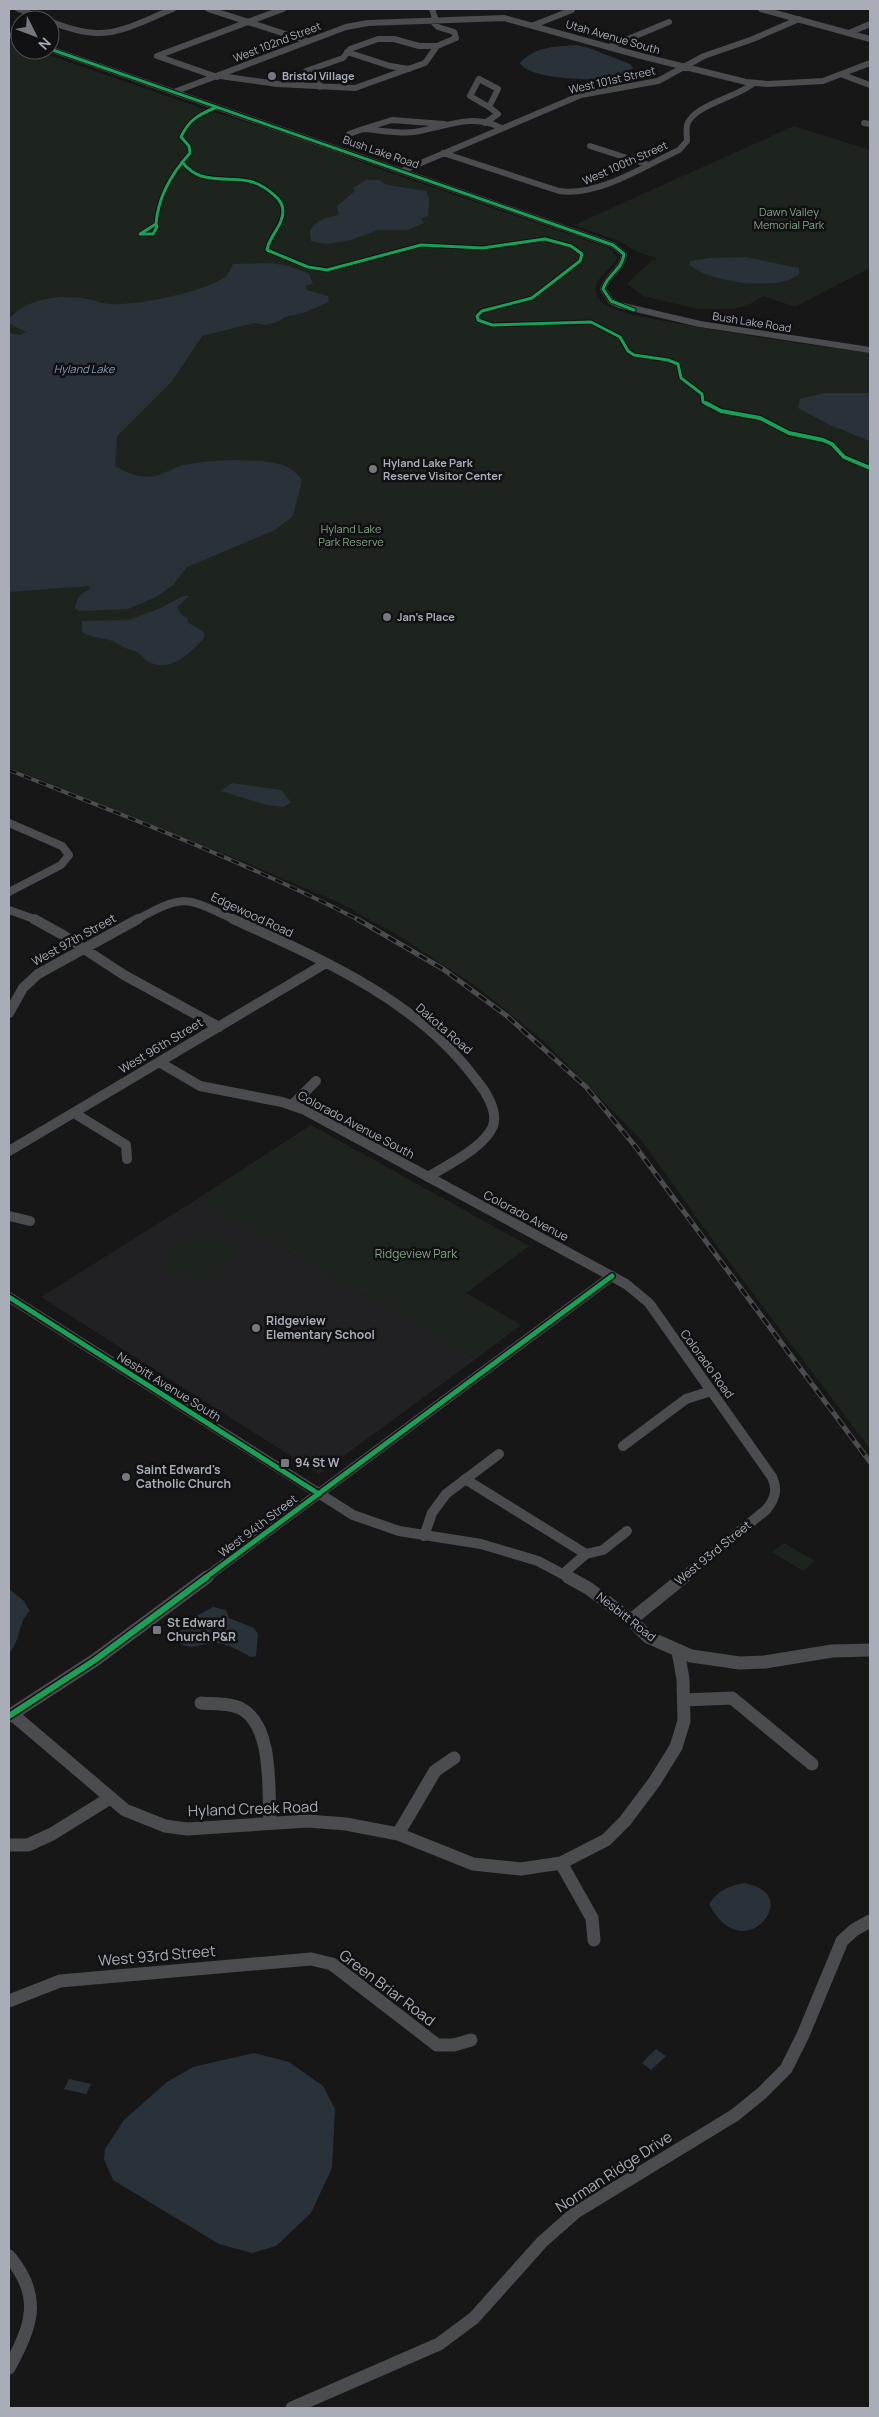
<svg xmlns="http://www.w3.org/2000/svg" width="879" height="2417" viewBox="0 0 879 2417" font-family="Manrope,sans-serif">
	<style>
		.built { fill: #212123 }
		.green { fill: #1d241e }
		.water { fill: #2a3239 }
		.lines { fill: none; stroke-linecap: round; stroke-linejoin: round }
		.minor-far3 { stroke: #4b4c50; stroke-width: 6 }
		.minor-far2 { stroke: #4b4c50; stroke-width: 8 }
		.minor-far1 { stroke: #4b4c50; stroke-width: 10 }
		.minor { stroke: #4b4c50; stroke-width: 13 }
		.rail-far1-casing { stroke: #4b4c4f; stroke-width: 4 }
		.rail-casing { stroke: #4b4c4f; stroke-width: 5 }
		.rail-far1 { stroke: #111113; stroke-width: 2.5; stroke-dasharray: 8; stroke-linecap: butt }
		.rail { stroke: #111113; stroke-width: 3; stroke-dasharray: 9; stroke-linecap: butt }
		.cycleway-far3-casing { stroke: #111113; stroke-width: 5 }
		.cycleway-far2-casing { stroke: #111113; stroke-width: 6 }
		.cycleway-far1-casing { stroke: #111113; stroke-width: 8 }
		.cycleway-casing { stroke: #111113; stroke-width: 9 }
		.cycleway-far3 { stroke: #1a9f57; stroke-width: 3 }
		.cycleway-far2 { stroke: #1a9f57; stroke-width: 4 }
		.cycleway-far1 { stroke: #1a9f57; stroke-width: 5 }
		.cycleway { stroke: #1a9f57; stroke-width: 6 }
		.poi-dot { fill: #757880; stroke: #111113; stroke-width: 2 }
		.labels { text-anchor: middle; stroke-width: 5; stroke-linejoin: round; paint-order: stroke }
		.far-street-label { font-size: 11px; fill: #a8adb8; stroke: #111113 }
		.far-poi-label { font-size: 11px; font-weight: bold; fill: #a8adb8; stroke: #111113; text-anchor: start }
		.far-park-label { font-size: 11px; fill: #7fa381; stroke: #111113 }
		.far-water-label { font-size: 11px; font-style: italic; fill: #7f9bb3; stroke: #111113 }
		.street-label { font-size: 12px; fill: #a8adb8; stroke: #111113 }
		.park-label { font-size: 12px; fill: #7fa381; stroke: #111113 }
		.poi-label { font-size: 12px; font-weight: bold; fill: #a8adb8; stroke: #111113; text-anchor: start }
		.near-street-label { font-size: 15px; fill: #a8adb8; stroke: #111113 }
	</style>
	<rect width="100%" height="100%" fill="#171717"/>
	<path class="built" d="M197 1199 476 1359 319 1474 41 1297Z"/>
	<path class="green" d="M9 41 20 45V50H34L207 110 305 140 371 166 609 248 618 258C612 269 590 280 597 295 599 302 607 306 614 309 639 318 666 321 693 326 751 337 811 345 870 353V1449L712 1239 642 1141 546 1043 477 987 396 934 340 903 237 859 9 767Z
		M794 126 870 150V268L795 307 764 296 748 305 733 309H698L643 296 627 284 651 261 658 259 636 251 619 241 574 225Z
		M311 1125 529 1246 466 1293 521 1325 476 1359 197 1199Z
		M204 1231 212 1236C222 1234 232 1238 240 1244L235 1258 219 1265 224 1269 225 1273 206 1285 194 1277 164 1271 176 1249Z
		M784 1543 815 1561 803 1571 772 1552Z"/>
	<path class="water" d="M576 45 589 48 630 64 633 68 629 73C619 75 609 78 598 79 582 80 528 78 520 63 536 46 553 47 576 45Z
		M366 180H379L387 185 426 191 429 198 428 216 420 219 424 223 408 230H378L351 240 326 244 311 241 310 231C317 219 325 218 339 215L337 206 355 191 353 188Z
		M745 257 799 268V274C780 292 708 282 690 265V261L710 258Z
		M270 263 289 266 309 274 313 284 305 286 307 290 328 296 329 302 303 313 285 317 279 321 266 325 254 323 202 336 172 381 117 436 115 466C128 474 144 480 159 475 167 472 175 467 184 465 208 460 266 457 288 467 293 470 298 475 302 480L293 516 275 530 187 567 173 585 156 597 128 609 78 611 75 608C78 595 79 595 91 589L89 586 9 592V333L21 335 26 332 10 324 9 319C27 298 61 294 87 299 95 300 102 304 110 304 136 306 204 292 225 277 229 274 231 268 233 264Z
		M824 393H870V441L830 425 798 408 800 399Z
		M183 596H189L177 607 180 613 188 619 187 622 204 632V638C186 658 161 680 138 652 123 649 120 643 109 640 99 637 91 638 82 632V621L129 620 163 607Z
		M232 783 281 790 291 802 284 807 267 805 221 791Z
		M9 1589 23 1600 30 1611C18 1621 21 1641 9 1653Z
		M213 1607 226 1610 229 1618 254 1628 258 1634 256 1656 251 1657C242 1652 232 1646 222 1644 203 1639 188 1657 175 1637L178 1633 198 1615Z
		M745 1883C752 1885 760 1887 766 1893 785 1913 739 1961 709 1904 719 1890 728 1886 745 1883Z
		M656 2049 666 2056 651 2070 642 2063Z
		M254 2053 289 2062 323 2086 335 2109 332 2168 311 2213 276 2246 252 2253 219 2244 113 2180 104 2159 105 2149 124 2120 167 2082 193 2067Z
		M69 2079 91 2084 86 2094 64 2089Z"/>
	<g class="lines">
		<path class="minor-far3" d="M18 9C43 17 69 32 96 33 122 34 149 18 173 9
			M208 9 307 41
			M761 9 870 39
			M534 25 572 10
			M849 33 870 24
			M9 35 20 39
			M609 47 669 22
			M50 49 613 245 624 254C623 269 607 275 603 289L611 301 619 305 700 324 870 350
			M347 52 390 66 409 69
			M157 56 283 9
			M157 56 217 77
			M843 75 870 85
			M220 76 278 84 355 88 425 63 437 46 456 38 454 32 438 27 434 23 436 21 432 9
			M479 79 498 89 489 107 470 96Z
			M320 87 319 80 307 74 306 71 343 58 350 49 378 39H394L419 46H437
			M174 92 346 27 368 23 504 18 641 56 746 82 768 84 823 81 870 63
			M485 123 498 114 489 107
			M864 123 870 124
			M444 124 392 120 363 129C380 130 397 134 414 132 443 128 472 112 501 128
			M349 134 363 129
			M590 146 649 165
			M443 153 559 191C598 197 644 166 679 150L687 141C687 136 686 130 687 125 693 105 738 97 754 83
			M402 171 581 95 658 81 704 56 753 39 799 19"/>
		<path class="minor-far2" d="M9 823 62 846 69 855 61 865 9 892
			M9 910 37 920
			M136 920C186 893 185 897 235 920"/>
		<path class="minor-far1" d="M34 919 63 935 124 975 219 1027
			M233 919C321 959 418 1000 477 1081 486 1092 498 1111 493 1126 485 1147 447 1165 428 1177
			M9 1013 23 988 38 974 138 919
			M159 1062 200 1086 282 1102 305 1110 626 1284 649 1303 772 1477C778 1490 775 1499 766 1510L682 1578
			M292 1105 316 1081
			M74 1113 126 1145 127 1159
			M9 1151 326 963
			M9 1216 30 1221
			M9 1297 353 1515 399 1531 481 1544 538 1561 570 1578
			M623 1446 686 1399 711 1391
			M465 1479 586 1554
			M424 1536 432 1513 446 1494 499 1454
			M564 1573 586 1554 603 1550 627 1531
			M205 1578 612 1276"/>
		<path class="minor" d="M568 1577 588 1588 631 1620 648 1637 691 1656 740 1663 765 1662 832 1651 870 1650
			M631 1620 684 1577
			M684 1700 732 1698 812 1764
			M201 1703C212 1704 230 1703 240 1708 274 1725 268 1790 270 1823
			M12 1714 125 1810 165 1826 187 1829 308 1821 346 1824 398 1834 473 1864 521 1869 561 1863 606 1840 625 1821 655 1781 676 1747 684 1721 683 1679 678 1651
			M9 1716 95 1660 207 1577
			M398 1834 435 1771 454 1758
			M9 1845H28L52 1834 110 1798
			M561 1863 592 1918 594 1940
			M9 2001 60 1981 311 1959 332 1964 437 2045H454L471 2040
			M9 2256C43 2297 32 2325 9 2368
			M292 2408 439 2344 474 2318 542 2242 576 2212 735 2115 762 2093 786 2069 803 2035 842 1941 854 1930 870 1921"/>
		<g class="rail-far1-casing">
			<path id="rail-far1" d="M9 770C127 817 246 862 359 920"/>
		</g>
		<g class="rail-casing">
			<path id="rail" d="M357 919 443 969 507 1016 586 1087 635 1146 870 1462"/>
		</g>
		<use href="#rail-far1" class="rail-far1"/>
		<use href="#rail" class="rail"/>
		<g class="cycleway-far3-casing">
			<path id="cycleway-far3" d="M50 49 613 245 624 254C623 269 607 275 603 289L611 301 634 310
				M182 162C187 168 192 173 201 176 229 184 248 171 274 195 279 199 283 204 283 211 283 226 269 236 267 250L308 267 327 270 421 245 483 248 545 239 571 246 582 254 580 261 532 298 482 311 477 316 478 320 492 325 591 322 620 337 628 351 634 355 668 360 678 364 681 378 702 394 703 402 708 405
				M156 224 157 227 153 234H140Z
				M156 224C158 197 172 173 190 153L189 146 181 137C189 119 200 114 217 107"/>
		</g>
		<g class="cycleway-far2-casing">
			<path id="cycleway-far2" d="M706 403 721 411 760 418 789 433 823 440 832 444 844 457 870 468"/>
		</g>
		<g class="cycleway-far1-casing">
			<path id="cycleway-far1" d="M9 1297 319 1494
				M205 1578 612 1276"/>
		</g>
		<g class="cycleway-casing">
			<path id="cycleway" d="M9 1716 95 1660 207 1577"/>
		</g>
		<use href="#cycleway-far3" class="cycleway-far3"/>
		<use href="#cycleway-far2" class="cycleway-far2"/>
		<use href="#cycleway-far1" class="cycleway-far1"/>
		<use href="#cycleway" class="cycleway"/>
	</g>
	<g class="poi-dot">
		<circle cx="272" cy="76" r="5"/>
		<circle cx="373" cy="469" r="5"/>
		<circle cx="387" cy="617" r="5"/>
		<circle cx="256" cy="1328" r="5"/>
		<rect x="280" y="1458" width="10" height="10" rx="2.5"/>
		<circle cx="126" cy="1477" r="5"/>
		<rect x="152" y="1625" width="10" height="10" rx="2.5"/>
	</g>
	<g class="labels">
		<g class="far-street-label">
			<text transform="translate(613 37) rotate(16)" y="4">Utah Avenue South</text>
			<text transform="translate(277 42) rotate(-21)" y="4">West 102nd Street</text>
			<text transform="translate(612 80) rotate(-13)" y="4">West 101st Street</text>
			<text transform="translate(381 152) rotate(19)" y="4">Bush Lake Road</text>
			<text transform="translate(625 163) rotate(-24)" y="4">West 100th Street</text>
			<text transform="translate(752 322) rotate(9)" y="4">Bush Lake Road</text>
		</g>
		<g class="far-poi-label">
			<text x="282" y="80">Bristol Village</text>
			<text x="383" y="467">Hyland Lake Park<tspan x="383" dy="13">Reserve Visitor Center</tspan></text>
			<text x="397" y="621">Jan's Place</text>
		</g>
		<g class="far-park-label">
			<text x="789" y="216">Dawn Valley<tspan x="789" dy="13">Memorial Park</tspan></text>
			<text x="351" y="533">Hyland Lake<tspan x="351" dy="13">Park Reserve</tspan></text>
		</g>
		<g class="far-water-label">
			<text x="84" y="373">Hyland Lake</text>
		</g>
		<g class="street-label">
			<text transform="translate(252 915) rotate(25)" y="4">Edgewood Road</text>
			<text transform="translate(74 940) rotate(-29)" y="4">West 97th Street</text>
			<text transform="translate(444 1029) rotate(41)" y="4">Dakota Road</text>
			<text transform="translate(161 1046) rotate(-31)" y="4">West 96th Street</text>
			<text transform="translate(356 1125) rotate(28)" y="4">Colorado Avenue South</text>
			<text transform="translate(526 1216) rotate(28)" y="4">Colorado Avenue</text>
			<text transform="translate(707 1364) rotate(54)" y="4">Colorado Road</text>
			<text transform="translate(169 1387) rotate(32)" y="4">Nesbitt Avenue South</text>
			<text transform="translate(258 1526) rotate(-37)" y="4">West 94th Street</text>
			<text transform="translate(713 1553) rotate(-39)" y="4">West 93rd Street</text>
			<text transform="translate(626 1617) rotate(38)" y="4">Nesbitt Road</text>
		</g>
		<g class="park-label">
			<text x="416" y="1258">Ridgeview Park</text>
		</g>
		<g class="poi-label">
			<text x="266" y="1325">Ridgeview<tspan x="266" dy="14">Elementary School</tspan></text>
			<text x="295" y="1467">94 St W</text>
			<text x="136" y="1474">Saint Edward's<tspan x="136" dy="14">Catholic Church</tspan></text>
			<text x="167" y="1627">St Edward<tspan x="167" dy="14">Church P&amp;R</tspan></text>
		</g>
		<g class="near-street-label">
			<text transform="translate(253 1809) rotate(-2)" y="5">Hyland Creek Road</text>
			<text transform="translate(157 1956) rotate(-5)" y="5">West 93rd Street</text>
			<text transform="translate(387 1988) rotate(37)" y="5">Green Briar Road</text>
			<text transform="translate(614 2172) rotate(-33)" y="5">Norman Ridge Drive</text>
		</g>
	</g>
	<rect width="879" height="2417" fill="none" stroke="#a8adb8" stroke-width="20"/>
	<g transform="translate(35 35) rotate(132)"><circle r="24" fill="#111113" stroke="#4d4f55"/>
	<path d="M0-4L9 19L0 12L-9 19Z" fill="#757880"/>
	<text y="-8" font-size="14" font-weight="bold" text-anchor="middle" fill="#a8adb8">N</text>
	</g>
</svg>
